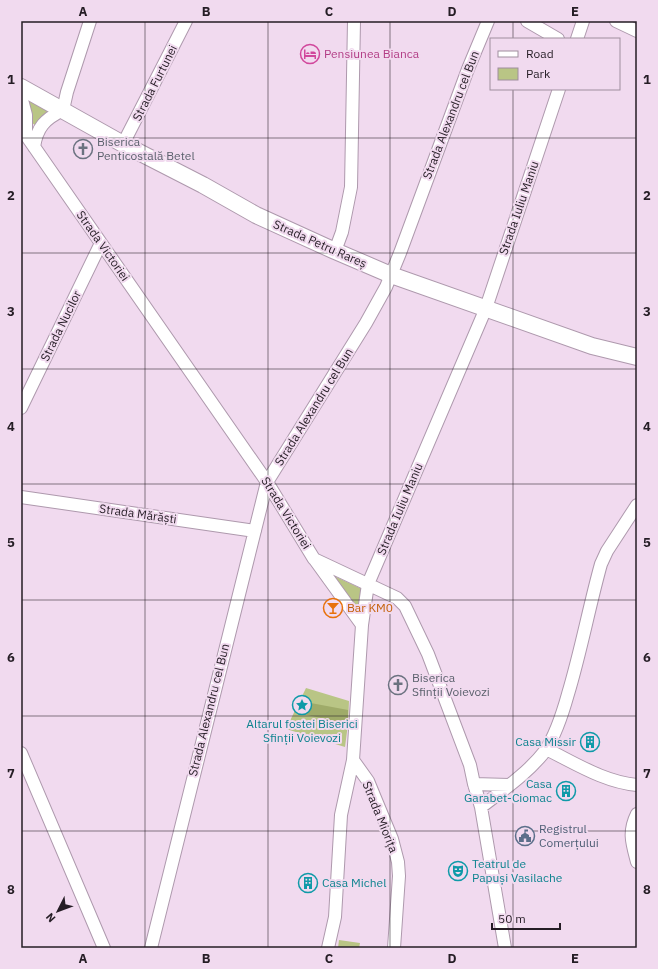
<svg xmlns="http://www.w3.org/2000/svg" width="658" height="969" viewBox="0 0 658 969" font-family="'IBM Plex Sans',sans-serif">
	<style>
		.green { fill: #b9c585 }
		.forest { fill: #9fab69 }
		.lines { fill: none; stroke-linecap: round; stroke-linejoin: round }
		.minor-casing { stroke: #ae99ad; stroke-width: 14 }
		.major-casing { stroke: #ae99ad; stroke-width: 18 }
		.minor { stroke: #fff; stroke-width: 12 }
		.major { stroke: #fff; stroke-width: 16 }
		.grid { fill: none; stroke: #251d25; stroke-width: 1; stroke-opacity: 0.55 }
		.labels { text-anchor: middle; stroke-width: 4; stroke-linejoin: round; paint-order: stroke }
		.hotel-label { font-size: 12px; fill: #b23c85; stroke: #f1daef; text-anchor: start }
		.street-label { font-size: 12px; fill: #251d25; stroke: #f1daef }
		.worship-label { font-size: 12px; fill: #5b616d; stroke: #f1daef; text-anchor: start }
		.food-label { font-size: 12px; fill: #c56008; stroke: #f1daef; text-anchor: start }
		.culture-label { font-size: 12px; fill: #0d838f; stroke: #f1daef; text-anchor: end }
		.service-label { font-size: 12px; fill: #4e5e75; stroke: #f1daef; text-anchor: start }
		.neatline { fill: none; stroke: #251d25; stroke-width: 1.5 }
		.grid-label { font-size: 13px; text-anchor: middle; font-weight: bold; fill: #251d25 }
	</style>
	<rect width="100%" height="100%" fill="#f1daef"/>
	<path class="green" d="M25 97 50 112 35 125 32 123Z
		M332 575 362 589 359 612Z
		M306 688 349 701 348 724 345 747 286 729Z
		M339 940 360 943 359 948H338Z"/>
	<path class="forest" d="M300 701 348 710V724L298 713Z"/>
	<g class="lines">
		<g class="minor-casing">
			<path id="minor" d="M527 21 558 39
				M616 21 637 31
				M577 39 583 21
				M21 96 26 115V136
				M21 128 267 482 314 559 397 598 405 606 428 654 470 765 474 784 481 807 505 948
				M123 144 186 21
				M34 147C37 127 45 119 63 110L67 92 90 21
				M335 251 342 232 351 187 354 21
				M21 408 101 243
				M21 497 255 531
				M315 560 362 625
				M546 749C575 763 604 782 637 785
				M21 753 104 948
				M353 760 368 781 392 839 398 862 399 876 394 948
				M474 784 509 785
				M481 807C503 790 528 773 545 751 555 736 563 712 568 694 581 651 589 607 601 564L607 551 637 505
				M637 814C628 832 632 843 637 862
				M151 948 267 482 366 323 386 287 400 253 468 69 488 21
				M328 948 335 917 341 815 353 760 362 625 368 584 486 308 559 89"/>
		</g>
		<g class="major-casing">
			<path id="major" d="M21 87 123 144 203 185 256 215 335 251 391 275 592 346 637 357"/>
		</g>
		<use href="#minor" class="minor"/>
		<use href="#major" class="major"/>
	</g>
	<path class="grid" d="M145 21V948M268 21V948M390 21V948M513 21V39M513 89V948M21 138H637M21 253H637M21 369H637M21 484H637M21 600H637M21 716H637M21 831H637"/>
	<defs>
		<g id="hotel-ring" transform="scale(1)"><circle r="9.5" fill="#f1daef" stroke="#d1479c" stroke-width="1.5"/><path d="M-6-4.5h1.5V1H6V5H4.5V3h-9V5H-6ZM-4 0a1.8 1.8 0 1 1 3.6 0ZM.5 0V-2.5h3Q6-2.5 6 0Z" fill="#d1479c"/></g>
		<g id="church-ring" transform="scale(1)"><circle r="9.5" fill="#f1daef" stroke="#6b7280" stroke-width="1.5"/><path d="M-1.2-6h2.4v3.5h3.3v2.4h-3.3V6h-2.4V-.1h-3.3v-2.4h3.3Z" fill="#6b7280"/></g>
		<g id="bar-ring" transform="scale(1)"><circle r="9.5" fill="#f1daef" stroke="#e8710a" stroke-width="1.5"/><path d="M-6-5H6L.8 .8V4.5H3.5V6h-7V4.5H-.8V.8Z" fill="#e8710a"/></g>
		<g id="sight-ring" transform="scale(1)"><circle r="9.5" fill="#f1daef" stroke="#0f9aa8" stroke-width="1.5"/><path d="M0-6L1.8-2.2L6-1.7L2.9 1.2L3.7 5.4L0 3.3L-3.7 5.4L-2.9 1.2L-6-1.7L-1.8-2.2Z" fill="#0f9aa8"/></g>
		<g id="building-ring" transform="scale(1)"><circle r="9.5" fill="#f1daef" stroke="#0f9aa8" stroke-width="1.5"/><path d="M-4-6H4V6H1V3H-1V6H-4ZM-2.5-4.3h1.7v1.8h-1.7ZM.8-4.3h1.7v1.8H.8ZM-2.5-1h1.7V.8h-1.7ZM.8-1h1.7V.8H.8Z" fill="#0f9aa8"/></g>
		<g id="civic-ring" transform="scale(1)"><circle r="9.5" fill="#f1daef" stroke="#5c6f8a" stroke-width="1.5"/><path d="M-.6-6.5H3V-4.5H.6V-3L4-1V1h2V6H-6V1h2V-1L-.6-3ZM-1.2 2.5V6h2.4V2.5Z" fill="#5c6f8a"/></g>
		<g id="theatre-ring" transform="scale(1)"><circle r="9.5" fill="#f1daef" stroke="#0f9aa8" stroke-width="1.5"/><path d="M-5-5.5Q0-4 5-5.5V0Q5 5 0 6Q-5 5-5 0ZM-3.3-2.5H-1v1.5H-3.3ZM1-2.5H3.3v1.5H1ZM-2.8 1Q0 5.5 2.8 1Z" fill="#0f9aa8"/></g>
	</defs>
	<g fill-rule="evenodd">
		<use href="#hotel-ring" x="310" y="54"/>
		<use href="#church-ring" x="83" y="149"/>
		<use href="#bar-ring" x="333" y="608"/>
		<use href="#church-ring" x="398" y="685"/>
		<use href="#sight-ring" x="302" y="705"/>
		<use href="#building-ring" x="590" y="742"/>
		<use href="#building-ring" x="566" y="791"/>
		<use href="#civic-ring" x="525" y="836"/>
		<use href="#theatre-ring" x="458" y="871"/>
		<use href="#building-ring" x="308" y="883"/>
	</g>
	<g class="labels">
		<g class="hotel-label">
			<text x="324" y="58">Pensiunea Bianca</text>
		</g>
		<g class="street-label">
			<text transform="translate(155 83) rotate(-63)" y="4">Strada Furtunei</text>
			<text transform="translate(451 115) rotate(-69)" y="4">Strada Alexandru cel Bun</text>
			<text transform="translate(519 208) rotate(-71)" y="4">Strada Iuliu Maniu</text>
			<text transform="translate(320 244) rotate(24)" y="4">Strada Petru Rareș</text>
			<text transform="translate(103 246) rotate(55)" y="4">Strada Victoriei</text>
			<text transform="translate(61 326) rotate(-64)" y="4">Strada Nucilor</text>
			<text transform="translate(314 407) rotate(-58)" y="4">Strada Alexandru cel Bun</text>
			<text transform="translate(400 509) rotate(-67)" y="4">Strada Iuliu Maniu</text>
			<text transform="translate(286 513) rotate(58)" y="4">Strada Victoriei</text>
			<text transform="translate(138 514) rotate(8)" y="4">Strada Mărăști</text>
			<text transform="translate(209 710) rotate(-76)" y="4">Strada Alexandru cel Bun</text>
			<text transform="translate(380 817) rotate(68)" y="4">Strada Miorița</text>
		</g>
		<g class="worship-label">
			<text x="97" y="146">Biserica<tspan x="97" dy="14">Penticostală Betel</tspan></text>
			<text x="412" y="682">Biserica<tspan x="412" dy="14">Sfinții Voievozi</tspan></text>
		</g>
		<g class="food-label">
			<text x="347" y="612">Bar KM0</text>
		</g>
		<g class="culture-label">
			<text x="302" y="728" text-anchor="middle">Altarul fostei Biserici<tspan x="302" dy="14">Sfinții Voievozi</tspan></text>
			<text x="576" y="746">Casa Missir</text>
			<text x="552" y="788">Casa<tspan x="552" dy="14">Garabet-Ciomac</tspan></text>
			<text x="472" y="868" text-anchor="start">Teatrul de<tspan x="472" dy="14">Papuși Vasilache</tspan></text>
			<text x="322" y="887" text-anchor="start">Casa Michel</text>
		</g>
		<g class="service-label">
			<text x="539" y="833">Registrul<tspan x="539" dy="14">Comerțului</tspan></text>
		</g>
	</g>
	<rect width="658" height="969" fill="none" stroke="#f1daef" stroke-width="44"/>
	<rect x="490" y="38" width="130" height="52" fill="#f1daef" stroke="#9f8e9e"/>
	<rect x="498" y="51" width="20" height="6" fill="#ffffff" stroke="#9f8e9e"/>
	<text x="526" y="58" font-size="12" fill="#251d25">Road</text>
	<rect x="498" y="68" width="20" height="12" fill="#b9c585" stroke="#9f8e9e"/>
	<text x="526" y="78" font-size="12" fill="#251d25">Park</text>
	<g transform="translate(58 911) rotate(228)" stroke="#f1daef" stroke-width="3" paint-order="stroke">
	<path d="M0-3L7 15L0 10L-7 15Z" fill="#251d25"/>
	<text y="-6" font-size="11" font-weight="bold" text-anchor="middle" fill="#251d25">N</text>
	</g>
	<path d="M492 923v6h68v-6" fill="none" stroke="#251d25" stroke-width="2"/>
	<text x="498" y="923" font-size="12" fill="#251d25" stroke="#f1daef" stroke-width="3" paint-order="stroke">50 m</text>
	<rect x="22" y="22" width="614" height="925" class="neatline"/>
	<g class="grid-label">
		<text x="83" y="16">A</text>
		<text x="206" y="16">B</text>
		<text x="329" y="16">C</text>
		<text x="452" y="16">D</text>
		<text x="575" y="16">E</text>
		<text x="11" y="84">1</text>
		<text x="647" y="84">1</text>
		<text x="11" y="200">2</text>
		<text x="647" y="200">2</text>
		<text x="11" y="316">3</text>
		<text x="647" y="316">3</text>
		<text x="11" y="431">4</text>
		<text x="647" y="431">4</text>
		<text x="11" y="547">5</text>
		<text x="647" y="547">5</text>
		<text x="11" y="662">6</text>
		<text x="647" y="662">6</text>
		<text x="11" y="778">7</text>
		<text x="647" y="778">7</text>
		<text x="11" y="894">8</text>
		<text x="647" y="894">8</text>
		<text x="83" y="963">A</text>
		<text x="206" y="963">B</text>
		<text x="329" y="963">C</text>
		<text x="452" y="963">D</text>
		<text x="575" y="963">E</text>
	</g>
</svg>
